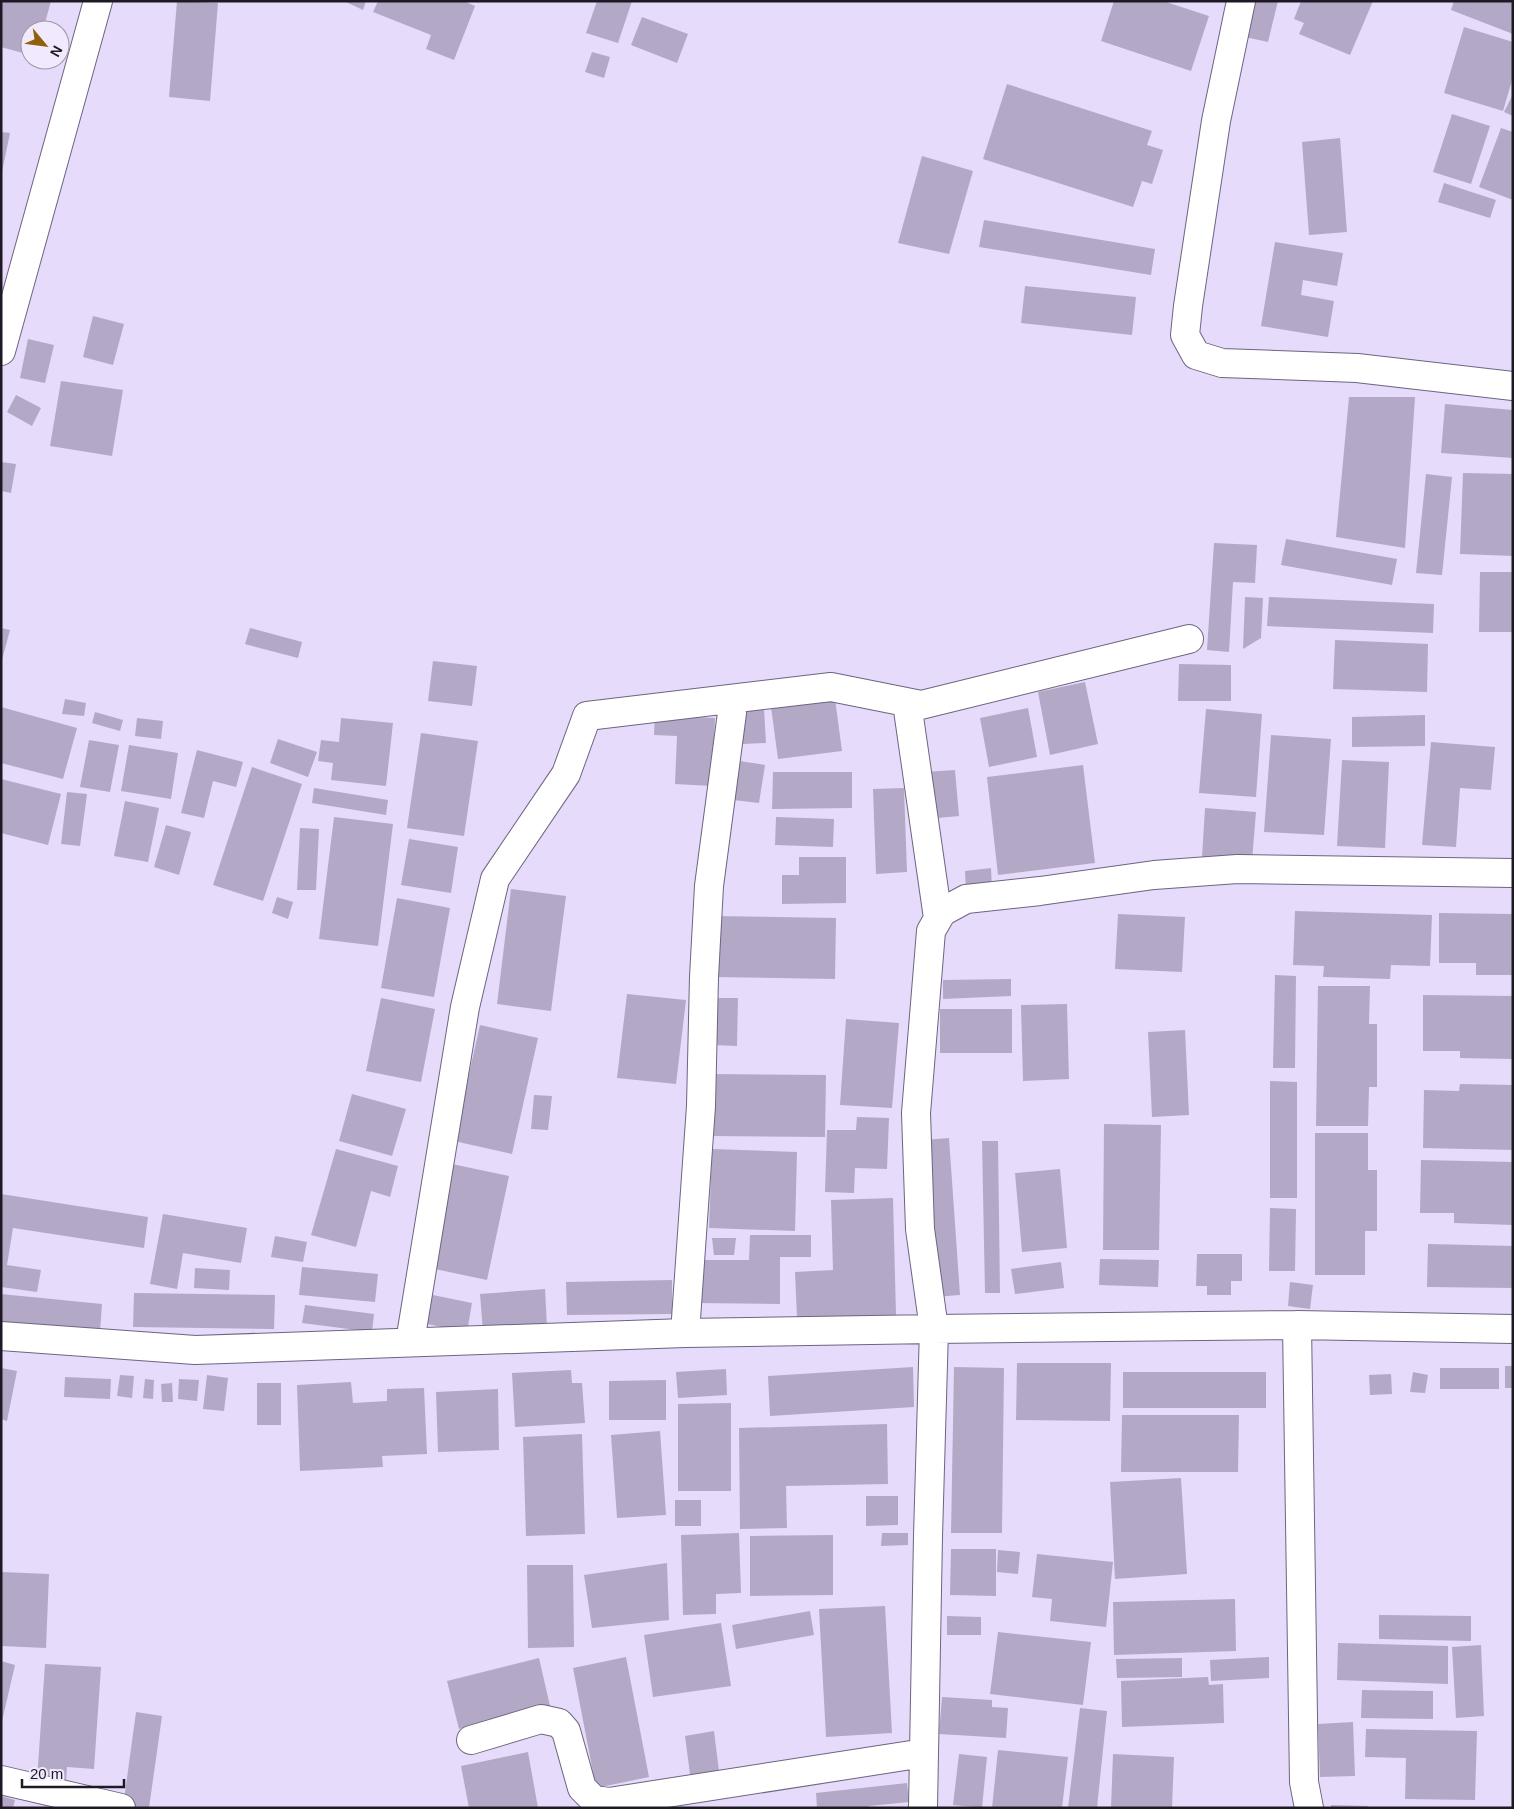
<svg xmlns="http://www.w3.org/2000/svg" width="1514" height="1809" viewBox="0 0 1514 1809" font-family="Arial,sans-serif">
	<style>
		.building { fill: #b3a9c7 }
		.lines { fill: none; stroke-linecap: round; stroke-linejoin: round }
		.minor-casing { stroke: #6e6480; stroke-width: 30 }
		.tertiary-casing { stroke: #6e6480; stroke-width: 30 }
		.minor { stroke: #fff; stroke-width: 28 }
		.tertiary { stroke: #fff; stroke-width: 28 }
	</style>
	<rect width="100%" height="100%" fill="#e6dbfa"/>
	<path class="building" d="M1 1H51L43 30H30V55L1 47Z
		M177 1 218 3 210 101 169 97Z
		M344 1H366L363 10Z
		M378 1H464L475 6 454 60 426 49 431 35 373 12Z
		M597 1H632L618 43 586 33Z
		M1114 1H1163L1209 16 1191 71 1101 41Z
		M1254 1H1278L1268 42 1245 37Z
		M1301 1H1373L1350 55 1299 34 1304 23 1294 19Z
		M1454 1H1513V34L1451 10Z
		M642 17 688 34 677 63 631 45Z
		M1464 27 1513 42V77L1503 111 1444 93Z
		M592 52 610 57 604 78 585 72Z
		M1007 84 1152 131 1147 145 1163 150 1152 184 1142 181 1133 207 983 159Z
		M1513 94V116L1504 112Z
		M1452 114 1490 126 1471 184 1433 172Z
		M1501 128 1513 132V200L1479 187Z
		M1 132 10 133 2 172H1Z
		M1340 138 1347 232 1309 235 1302 142Z
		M922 156 973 171 949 254 898 243Z
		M1444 183 1496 200 1490 218 1438 202Z
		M984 220 1155 249 1151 275 979 247Z
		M1275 242 1343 253 1337 286 1303 280 1301 295 1334 301 1328 337 1261 326Z
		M1025 286 1136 297 1132 335 1021 323Z
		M93 316 124 324 113 365 83 357Z
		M28 339 54 345 45 383 20 378Z
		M61 381 123 390 112 456 50 446Z
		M16 395 41 408 32 426 7 412Z
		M1349 397H1415L1405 548 1336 537Z
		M1445 404 1513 410V458L1441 453Z
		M1 462 16 464 11 493 1 491Z
		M1463 473 1513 474V556L1460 554Z
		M1426 474 1452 477 1442 575 1416 573Z
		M1286 539 1397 559 1392 585 1281 565Z
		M1214 543 1257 545 1255 583 1233 582 1229 652 1207 650Z
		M1480 572H1513V632H1479Z
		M1245 597 1263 598 1261 638 1243 649Z
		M1269 597 1434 604 1433 633 1267 626Z
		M1 628 10 630 2 660H1Z
		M250 628 302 642 298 658 245 644Z
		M1335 640 1428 644 1427 692 1333 689Z
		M433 661 477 666 472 706 428 701Z
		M1179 664 1231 665V701H1178Z
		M1085 682 1098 744 1050 755 1038 692Z
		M65 699 86 703 84 716 62 714Z
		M835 699 842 751 778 759 771 707Z
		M1 707 77 728 63 779 1 763Z
		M1028 708 1037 757 989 767 980 718Z
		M764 709 766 743 743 744 741 711Z
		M1206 709 1262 714 1256 797 1199 793Z
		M95 712 123 720 120 731 92 723Z
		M655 715 715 718 712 786 675 784 677 736 654 735Z
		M1425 715V746L1352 747V717Z
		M137 718 163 721 161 739 135 736Z
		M341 718 393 723 386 786 331 780 333 763 318 761 321 740 339 742Z
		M421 733 478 741 464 836 407 828Z
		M1271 735 1331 739 1324 835 1264 832Z
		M278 739 317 752 308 777 270 763Z
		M89 740 119 745 110 792 80 787Z
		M1431 742 1495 747 1491 790 1460 788 1456 847 1422 845Z
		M129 745 178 753 171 799 121 791Z
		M197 750 243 762 236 787 213 781 204 818 181 813Z
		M1342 760 1389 762 1385 848 1337 846Z
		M740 761 765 765 759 803 733 800Z
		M1083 765 1095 863 998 875 987 777Z
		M252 767 302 784 263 901 213 885Z
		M955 770 959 816 928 819 925 772Z
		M773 772H852V808L772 809Z
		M1 779 61 794 48 845 1 833Z
		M314 788 388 800 386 815 312 803Z
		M904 788 907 872 876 874 873 789Z
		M67 792 87 794 80 846 61 844Z
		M125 801 159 808 148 862 114 856Z
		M1205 808 1256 812 1252 861 1202 857Z
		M334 817 393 824 378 946 319 939Z
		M776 817 834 819 833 847 775 845Z
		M166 825 191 832 179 875 154 867Z
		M300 828 319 829 316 890H297Z
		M409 839 458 847 451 893 401 885Z
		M799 857H846V903L782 904V875H799Z
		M991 868 992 889 966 891 965 871Z
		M511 889 566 896 551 1011 497 1004Z
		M277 897 293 902 288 919 272 913Z
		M397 898 450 908 434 997 381 988Z
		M1295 911 1432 915 1430 966 1391 965 1390 979 1323 977 1324 966 1293 965Z
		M1439 913 1513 914V975H1476V963H1439Z
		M1118 914 1185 917 1182 972 1115 969Z
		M714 916 836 918 835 979 713 977Z
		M1275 975 1296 976 1295 1068H1273Z
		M1011 979V996L943 999V980Z
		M1318 986H1370L1369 1024H1377V1087H1369L1368 1126H1316Z
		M627 994 686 1000 676 1084 617 1078Z
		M1423 995 1513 996V1059L1460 1058V1051H1423Z
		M381 998 435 1009 421 1082 366 1071Z
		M714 998H738L737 1046 713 1045Z
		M1067 1004 1069 1079 1023 1081 1021 1005Z
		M940 1009H1012V1053H940Z
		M846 1019 899 1023 892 1108 840 1105Z
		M480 1025 538 1038 512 1154 454 1141Z
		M1185 1030 1189 1115 1152 1117 1148 1032Z
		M710 1074 826 1075 825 1137 710 1136Z
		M1270 1081 1297 1082V1198H1270Z
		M1460 1084 1513 1085V1150L1423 1148 1424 1090 1459 1091Z
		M352 1094 406 1109 392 1156 339 1141Z
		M534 1095 552 1096 548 1130 531 1129Z
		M857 1117 889 1118 887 1169 855 1168 854 1193 825 1192 827 1130H856Z
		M1104 1124 1161 1125 1159 1250H1103Z
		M1315 1133H1368V1170H1377V1231H1365V1275H1315Z
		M949 1138 960 1295 935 1297 924 1140Z
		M982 1141H998L1000 1293H985Z
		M336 1149 398 1166 390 1197 371 1191 356 1247 311 1235Z
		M712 1149 797 1152 795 1231 709 1228Z
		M1421 1160 1513 1162V1225L1454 1223V1213H1420Z
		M452 1164 509 1176 487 1280 430 1268Z
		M1060 1169 1067 1248 1022 1252 1015 1173Z
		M1 1194 148 1217 144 1248 13 1228 7 1265 41 1270 37 1292 1 1287Z
		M893 1198 896 1315 797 1318 795 1272 833 1270 831 1200Z
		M1270 1208 1296 1209 1295 1271H1269Z
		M163 1214 247 1228 241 1263 183 1253 177 1289 150 1284Z
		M750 1235H811V1257H780V1304L694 1303 695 1260H749Z
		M275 1236 307 1242 303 1262 271 1257Z
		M712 1238H736L734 1255H714Z
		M1428 1244 1513 1246V1288L1427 1287Z
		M1197 1254H1242V1281H1231V1295H1207V1286H1196Z
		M1100 1259 1159 1260 1158 1287 1099 1285Z
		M1061 1262 1064 1288 1015 1294 1011 1269Z
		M302 1267 378 1274 375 1302 299 1295Z
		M195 1268 230 1270 229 1290 194 1288Z
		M672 1280V1314L567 1315 566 1282Z
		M1290 1282 1313 1285 1310 1309 1288 1306Z
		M545 1289 547 1327 483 1332 480 1294Z
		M134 1293 275 1295 274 1329 133 1327Z
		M1 1294 102 1304 100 1332 1 1322Z
		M428 1294 472 1303 467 1332 422 1323Z
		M305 1305 374 1314 372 1332 302 1323Z
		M1017 1363H1111L1110 1421 1016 1420Z
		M1505 1366H1513V1388H1505Z
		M913 1367 914 1407 770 1416 768 1376Z
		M954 1367 1004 1368 1002 1533H951Z
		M1 1368 17 1371 7 1421 1 1419Z
		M1440 1368H1499V1389H1440Z
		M726 1369 727 1395 678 1398 676 1372Z
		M571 1370 572 1383H582L585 1423 515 1427 512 1373Z
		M1123 1372H1266V1408H1123Z
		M1413 1372 1428 1375 1425 1393 1410 1392Z
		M1391 1374 1392 1394 1370 1395 1369 1375Z
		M120 1375 134 1376 132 1398 117 1396Z
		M207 1375 228 1378 224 1411 203 1409Z
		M65 1377 111 1379 110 1399 64 1397Z
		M145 1379 154 1380 153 1399 143 1398Z
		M179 1379 199 1380 197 1401 178 1399Z
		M666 1380V1420H609V1381Z
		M351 1382 353 1403 387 1401V1389L424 1388 427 1454 382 1456 383 1467 300 1471 297 1385Z
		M172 1383 173 1402H162L161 1384Z
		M257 1383H281V1425H257Z
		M498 1389 499 1450 438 1452 436 1392Z
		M731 1403V1491H678V1404Z
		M1122 1415H1239L1238 1472H1121Z
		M887 1424 888 1484 786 1486 787 1528 740 1529 739 1428Z
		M660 1431 666 1515 617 1518 611 1435Z
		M582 1434 585 1534 526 1536 523 1437Z
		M1181 1478 1187 1574 1115 1579 1110 1482Z
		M866 1496H898V1525L866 1526Z
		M675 1500H701V1526H675Z
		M739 1533 741 1593 716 1594V1614L683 1615 681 1535Z
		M882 1533H908V1545L881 1546Z
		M833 1535V1595L750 1596V1536Z
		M951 1549H996V1596L950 1595Z
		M998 1550 1020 1552 1018 1574 997 1572Z
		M1037 1554 1113 1562 1106 1627 1050 1621 1052 1599 1032 1597Z
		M667 1563 669 1620 592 1628 584 1575Z
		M527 1565H573L574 1647 528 1648Z
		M1 1572 49 1574 46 1648 1 1646Z
		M1235 1599 1236 1651 1114 1655 1113 1602Z
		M885 1606 892 1733 826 1737 819 1609Z
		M810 1611 814 1635 736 1649 732 1625Z
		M1379 1615 1471 1616V1641L1379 1639Z
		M947 1616 981 1617V1635H947Z
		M721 1623 731 1686 653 1697 644 1635Z
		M998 1632 1091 1642 1083 1705 990 1694Z
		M1338 1643 1448 1646V1684L1337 1680Z
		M1481 1645 1484 1716 1456 1718 1452 1647Z
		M626 1657 649 1777 596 1788 573 1668Z
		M1269 1657V1678L1211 1681 1210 1660Z
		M539 1658 550 1706 459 1729 447 1681Z
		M1182 1658V1677L1117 1678 1116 1659Z
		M1 1661 15 1665 2 1721 1 1720Z
		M45 1664 101 1667 94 1769 67 1767 66 1782 37 1780Z
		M1208 1677 1209 1685 1223 1684 1224 1723 1122 1727 1121 1681Z
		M1362 1690 1433 1691V1719L1361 1718Z
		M942 1697 992 1700V1707L1008 1708 1006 1738 939 1734Z
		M1080 1708 1107 1711 1097 1808H1068Z
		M136 1712 162 1716 149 1808H138L124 1800Z
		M1353 1722 1355 1776 1320 1777 1318 1724Z
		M1366 1729 1477 1731 1475 1800 1405 1799 1406 1758 1365 1757Z
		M714 1731 720 1779 691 1782 685 1736Z
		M998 1750 1068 1757 1062 1808H992Z
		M528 1752 538 1808H469L461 1766Z
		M959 1754 987 1757 982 1808 953 1805Z
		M1113 1754 1174 1757 1172 1808H1111Z
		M907 1783 909 1802 869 1806V1808H817L816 1793Z
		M1 1796 15 1800 13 1808H1Z
		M1331 1805 1368 1806V1808H1331Z"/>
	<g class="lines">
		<g class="minor-casing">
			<path id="minor" d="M1241 1 1216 121 1188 306 1185 335 1196 355 1222 363 1357 368 1513 386
				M907 703 938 918
				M1297 1325 1304 1782 1309 1808
				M685 1333 701 1106 704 977 709 886 732 713
				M1 1336 195 1350 685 1333 934 1329 1297 1325 1513 1329
				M410 1342 465 1007 495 879 566 774 587 716 831 687 921 705 1189 639
				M471 1740 541 1719 559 1723 566 1731 582 1788 594 1800 609 1802 924 1753
				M1 1780 121 1808
				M923 1808 928 1536 934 1329 920 1229 916 1113 931 931 942 912 966 899 1040 891 1154 875 1237 869 1513 873"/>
		</g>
		<g class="tertiary-casing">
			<path id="tertiary" d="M1 351 98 1"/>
		</g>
		<use href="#minor" class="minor"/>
		<use href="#tertiary" class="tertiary"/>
	</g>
	<rect width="1514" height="1809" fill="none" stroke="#1e1a25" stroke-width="5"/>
	<g transform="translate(45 45) rotate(119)"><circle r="24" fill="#f1eafe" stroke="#9d97a7"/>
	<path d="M0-4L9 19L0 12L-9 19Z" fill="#90610c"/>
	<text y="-8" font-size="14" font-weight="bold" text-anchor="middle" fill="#1e1a25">N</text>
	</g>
	<path d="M22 1779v8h102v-8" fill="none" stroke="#1e1a25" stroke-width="2.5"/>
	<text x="30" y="1779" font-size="15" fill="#1e1a25" stroke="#f1eafe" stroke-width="4" paint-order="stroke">20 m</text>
</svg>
